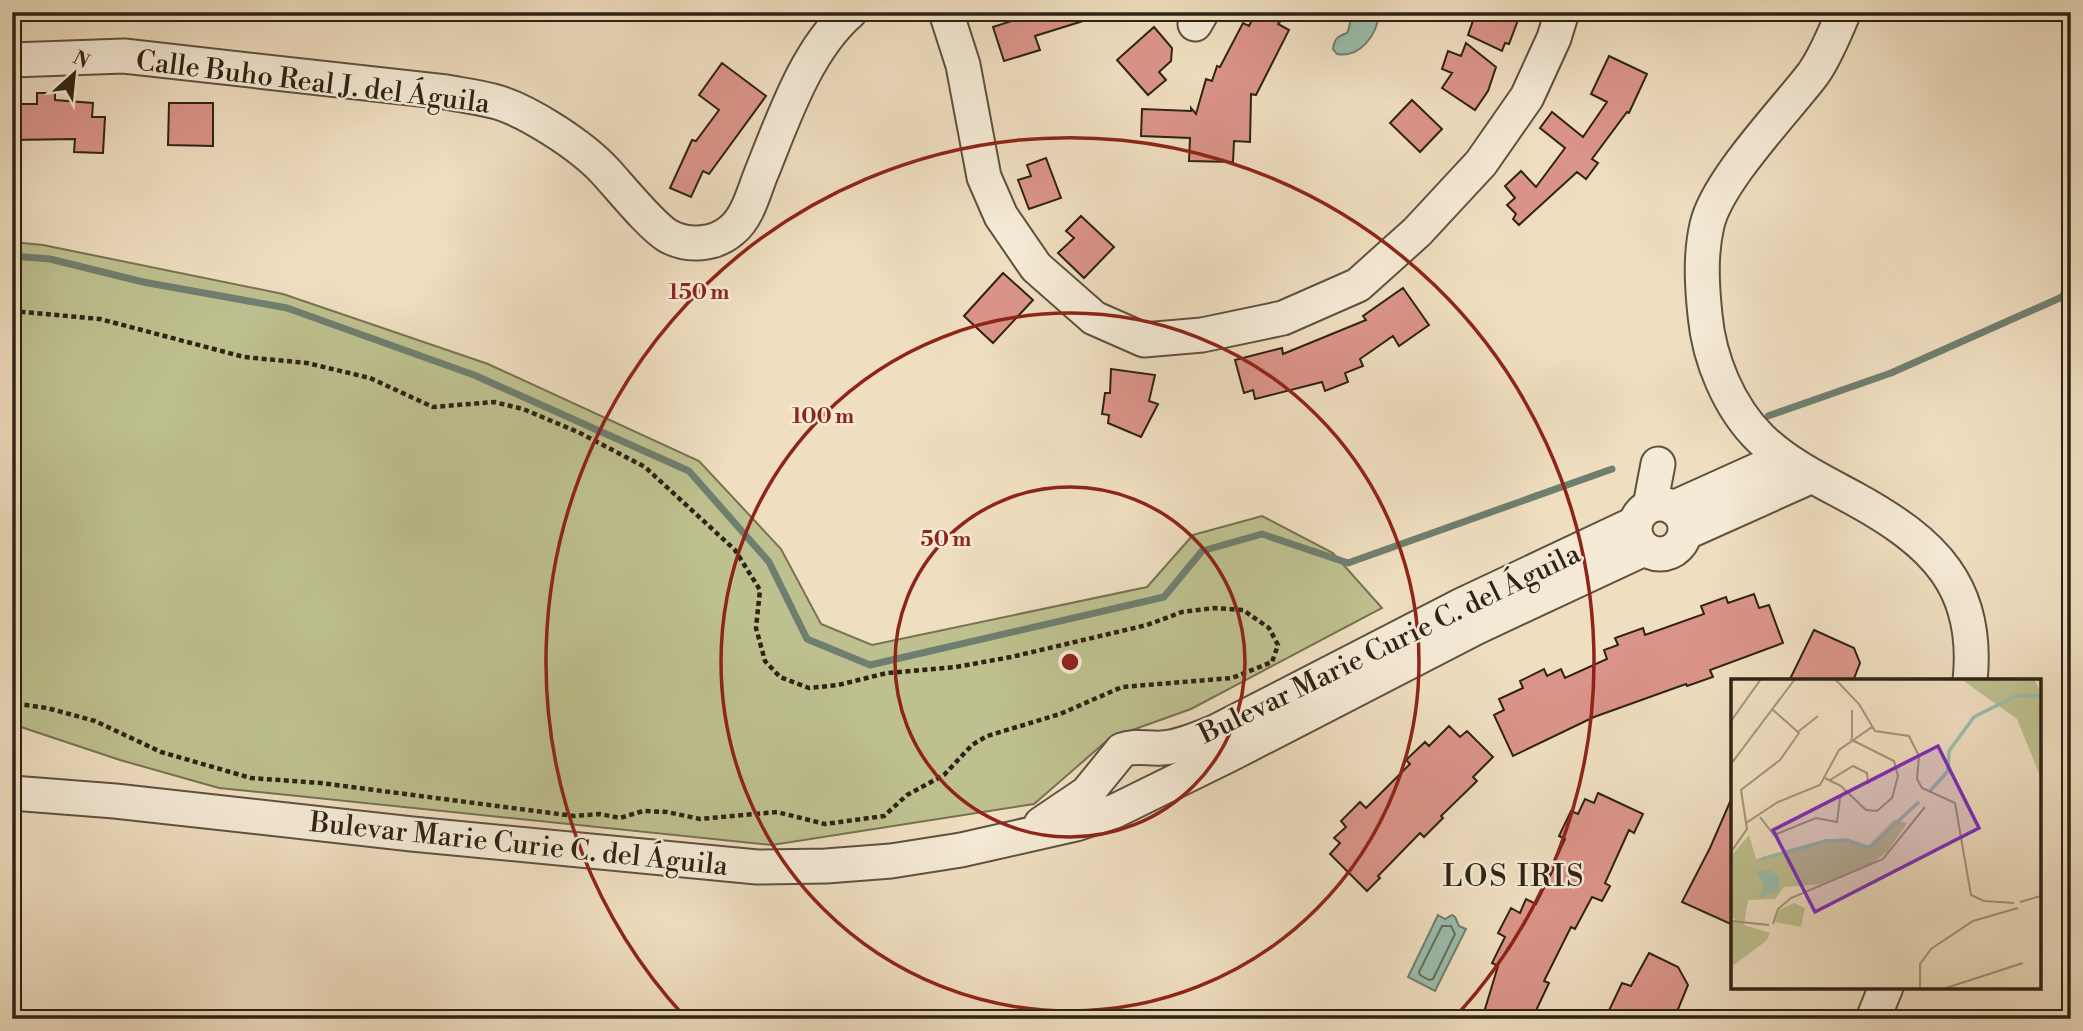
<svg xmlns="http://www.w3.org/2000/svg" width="2083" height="1031" viewBox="0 0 2083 1031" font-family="'Libre Bodoni',serif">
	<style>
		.green { fill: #bec08f; stroke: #767252; stroke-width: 2 }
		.water { fill: #9bbdac; stroke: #6f7f6f; stroke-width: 2 }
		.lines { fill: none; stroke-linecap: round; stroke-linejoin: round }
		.shore { stroke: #647060; stroke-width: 2 }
		.stream { stroke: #6f7f6f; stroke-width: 7 }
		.building { fill: #db9489; stroke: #2e2314; stroke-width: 2 }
		.minor-casing { stroke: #5e523f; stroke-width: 37 }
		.path { stroke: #2e2314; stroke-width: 4.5; stroke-dasharray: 5 3.5; stroke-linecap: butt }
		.minor { stroke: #f5ead6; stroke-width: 33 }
		.ring { fill: none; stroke: #8f2418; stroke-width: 3.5 }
		.labels { text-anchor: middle; stroke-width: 5; stroke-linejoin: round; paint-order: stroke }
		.street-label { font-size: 28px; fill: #2e2314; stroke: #f5ead6 }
		.neighbourhood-label { font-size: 30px; letter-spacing: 2px; fill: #2e2314; stroke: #f5ead6 }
		.inset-river { fill: none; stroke: #9bbdac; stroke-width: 3.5 }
		.inset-road { fill: none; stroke: #a2937b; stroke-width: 2 }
		.view { fill: #7b2cbf; fill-opacity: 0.15; stroke: #7b2cbf; stroke-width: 3.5 }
		.inset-edge { fill: none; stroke: #2e2314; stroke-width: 3.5 }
		.centre { fill: #8f2418; stroke: #f5ead6; stroke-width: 3.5 }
		.ring-label { font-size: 21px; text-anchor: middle; font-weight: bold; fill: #8f2418; stroke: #f5ead6; stroke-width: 5; stroke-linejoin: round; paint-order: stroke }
	</style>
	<rect width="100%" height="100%" fill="#efdec0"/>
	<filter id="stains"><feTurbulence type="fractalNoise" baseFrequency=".00286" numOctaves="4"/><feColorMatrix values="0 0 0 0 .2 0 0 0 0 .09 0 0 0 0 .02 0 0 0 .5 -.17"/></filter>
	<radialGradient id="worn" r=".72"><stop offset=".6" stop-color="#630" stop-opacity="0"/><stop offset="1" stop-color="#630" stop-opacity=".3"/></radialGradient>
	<path class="green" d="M12 242 43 245 283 294 488 364 699 461 781 549 821 624 872 645 1147 587 1193 535 1262 516 1333 553 1382 608 1191 709 1110 738 1034 804 772 845 219 788 120 760 12 724Z"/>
	<path class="water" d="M1353 12H1377L1379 14C1377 35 1360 58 1337 54L1333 49C1334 39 1338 36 1347 33 1351 26 1349 19 1353 12Z
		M1438 915 1445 919 1452 915 1455 917 1459 926 1466 929 1435 991 1408 977Z"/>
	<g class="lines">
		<path class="shore" d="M1442 926H1451L1455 934 1433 979 1429 980 1420 975 1419 972Z"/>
		<path class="stream" d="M12 256 50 259 143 282 287 308 474 375 689 471 769 562 807 639 870 665 1164 597 1202 551 1262 534 1348 563 1612 469
			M1768 416 1891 373 2062 297 2071 282"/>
	</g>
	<path class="building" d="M1040 12H1096V17L1035 36 1040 50 1004 61 993 27Z
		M1256 12H1289L1278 24 1289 30 1256 95 1251 94 1250 142 1234 141 1233 162 1189 161 1190 138 1141 136 1142 109 1191 111V108L1196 114 1206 79 1212 81 1217 66 1220 67 1243 23 1249 26Z
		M1476 12H1521L1509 44 1505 43 1502 51 1468 35Z
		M1154 27 1172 48 1171 61 1159 72 1166 80 1148 95 1117 60Z
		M1466 43 1496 67 1488 91 1475 110 1442 88 1452 73 1442 69 1448 51 1461 56Z
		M1609 56 1647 74 1629 113 1627 112 1592 159 1598 163 1586 179 1577 172 1519 225 1513 219 1516 214 1507 205 1515 198 1505 186 1521 171 1536 187 1565 148 1540 128 1552 112 1583 137 1607 102 1591 94Z
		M722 63 766 96 709 174 703 171 691 197 670 188 692 140 696 141 719 110 699 95Z
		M37 93H55V100L93 103 92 117H105L103 153 74 152 75 139 12 140V104H37Z
		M1412 100 1442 129 1420 152 1390 123Z
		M169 103H213V146L168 145Z
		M1046 158 1061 198 1029 209 1018 180 1031 176 1027 165Z
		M1081 216 1114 247 1084 278 1058 253 1074 238 1066 231Z
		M1003 273 1033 300 993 343 964 316Z
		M1403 288 1429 325 1399 346 1393 336 1360 359 1363 366 1345 373 1348 382 1325 391 1322 382 1255 399 1253 390 1244 393 1235 360 1282 348 1283 354 1366 320 1363 316Z
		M1111 369 1155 375 1149 401 1158 404 1141 437 1108 423 1109 415 1102 414 1105 393H1110Z
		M1754 594 1759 608 1769 605 1783 643 1710 670 1713 677 1687 686 1686 684 1594 717 1513 756 1494 715 1504 710 1499 699 1523 688 1520 681 1544 669 1547 676 1561 669 1565 678 1607 659 1604 650 1618 645 1615 638 1643 628 1645 635 1704 614 1701 606 1726 597 1728 603Z
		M1814 630 1854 648 1860 663 1853 681H1789Z
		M1449 726 1460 737 1467 731 1493 757 1473 777 1477 781 1441 816 1443 818 1424 837 1420 833 1378 876 1380 878 1367 891 1330 854 1340 843 1334 838 1346 827 1341 821 1360 802 1366 808 1410 764 1406 760 1425 742 1429 746Z
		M1598 793 1643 814 1634 833 1629 830 1605 883 1610 886 1602 901 1592 897 1575 929 1571 927 1544 981 1549 983 1532 1019H1482L1498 966 1492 963 1505 937 1498 933 1511 908 1520 913 1526 899 1536 904 1556 864 1554 863 1565 839 1559 836 1571 811 1578 814 1585 799 1594 803Z
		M1733 795V925L1682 902 1710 848Z
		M1649 953 1678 967 1688 985 1674 1019H1605L1622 983 1631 986Z"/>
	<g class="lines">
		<g class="minor-casing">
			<path id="minor" d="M946 12 963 65 984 177 1001 216 1036 267 1094 318 1144 340 1202 335 1283 318 1358 285 1417 232 1481 163 1527 97 1554 38 1562 12
				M1844 12C1835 32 1826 56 1813 74 1784 112 1717 181 1707 225 1700 255 1702 286 1705 315 1709 359 1729 408 1761 439 1788 465 1822 481 1855 499 1933 542 1980 586 1970 681
				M1195 24 1202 12
				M12 60 124 56 446 92C462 95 478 97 493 101 526 109 582 146 605 171 619 186 651 226 668 236 688 247 715 245 732 230 748 217 754 191 761 174 783 120 806 50 850 12
				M1635 529a25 25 0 1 1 50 0a25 25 0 1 1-50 0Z
				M1650 506 1658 464
				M1673 508 1784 458
				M1685 533 1812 476
				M12 793 115 801 412 834 757 867 826 866 891 861 961 850 1076 824 1115 811 1229 755 1475 628 1644 549
				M1041 824 1087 793 1122 750C1135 745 1148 749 1162 748 1180 747 1200 738 1217 731L1462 605 1636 523
				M1873 1019 1886 987"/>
		</g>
		<path class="path" d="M12 311 100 319 244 357 307 363 370 378 433 407 494 402 523 409 578 432 645 467 735 550 760 590 756 628 765 661 780 677 809 688 838 685 887 673 956 667 1011 657 1147 625 1182 612 1214 608 1243 610 1269 628 1278 645 1272 662 1232 678 1122 687 1060 714 987 736 972 745 944 775 907 795 884 816 825 824 777 812 700 819 667 812 643 811 620 818 600 814 574 816 321 783 251 778 161 752 95 721 47 708 12 703"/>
		<use href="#minor" class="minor"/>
	</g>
	<g class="ring">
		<circle cx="1070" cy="662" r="175"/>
		<circle cx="1070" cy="662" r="349"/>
		<path d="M684 1016A524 524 0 1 1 1456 1016"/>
	</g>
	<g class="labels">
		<g class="street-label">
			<text transform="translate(313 81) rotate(7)" y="10">Calle Buho Real J. del Águila</text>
			<text transform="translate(1389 643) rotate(-26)" y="10">Bulevar Marie Curie C. del Águila</text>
			<text transform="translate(519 843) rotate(6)" y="10">Bulevar Marie Curie C. del Águila</text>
		</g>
		<g class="neighbourhood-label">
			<text x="1514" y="886">LOS IRIS</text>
		</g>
	</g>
	<g transform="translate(1731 679)">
		<rect width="310" height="310" fill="#efdec0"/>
		<path d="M230 0H303L310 14V99L286 40ZM163 141 176 144 156 173 137 187 91 205 53 208 44 220 17 221 13 246 39 254 35 262 0 288V248L4 240 0 239V177L18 156 25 180 95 160H116L137 167ZM63 224 74 229 70 248 44 243 48 231Z" fill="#bec08f"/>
		<path d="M39 191 48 198V212L28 219 33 207 24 192Z" fill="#9bbdac"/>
		<path class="inset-river" d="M199 112 217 92 218 72 243 38 287 16 310 17M31 180 95 162 116 161 138 169 188 123"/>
		<path class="inset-road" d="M104 0 128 25 144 52 178 57 188 77 186 100 191 109 224 124 240 216 253 222 283 224M0 42 30 0M68 52 87 37M121 59V31M0 85 64 0M94 99 110 107 135 131 146 132 161 119 167 97 163 82 119 60M99 101 122 87 136 94 137 105M29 138 43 156 85 139 106 143 109 119 115 112M15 144 47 123 89 106 108 71 141 48M0 173 16 150 10 111 49 81 68 54 41 30M289 223 310 217M0 242 38 246M42 245 47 230 60 219 152 180 194 128M189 309V285L200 270 242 242 287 229M215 309 292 284"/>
		<path class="view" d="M207 67 248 149 84 233 42 151Z"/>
		<rect width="310" height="310" class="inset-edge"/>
	</g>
	<circle cx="1070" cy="662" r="10" class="centre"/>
	<g class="ring-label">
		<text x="699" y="299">150 m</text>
		<text x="823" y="423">100 m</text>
		<text x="946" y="546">50 m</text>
	</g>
	<rect width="2083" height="1031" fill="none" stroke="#efdec0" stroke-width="42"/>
	<rect x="14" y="14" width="2055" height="1003" fill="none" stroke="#2e2314" stroke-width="3.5"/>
	<rect x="21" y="21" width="2041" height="989" fill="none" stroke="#2e2314" stroke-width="2"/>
	<g transform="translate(74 74) rotate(27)" stroke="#f5ead6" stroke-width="5" paint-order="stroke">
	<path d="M0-5L12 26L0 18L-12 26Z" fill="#2e2314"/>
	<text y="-10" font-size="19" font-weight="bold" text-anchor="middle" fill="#2e2314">N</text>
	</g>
	<rect width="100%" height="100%" filter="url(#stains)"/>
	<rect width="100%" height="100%" fill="url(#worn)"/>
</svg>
